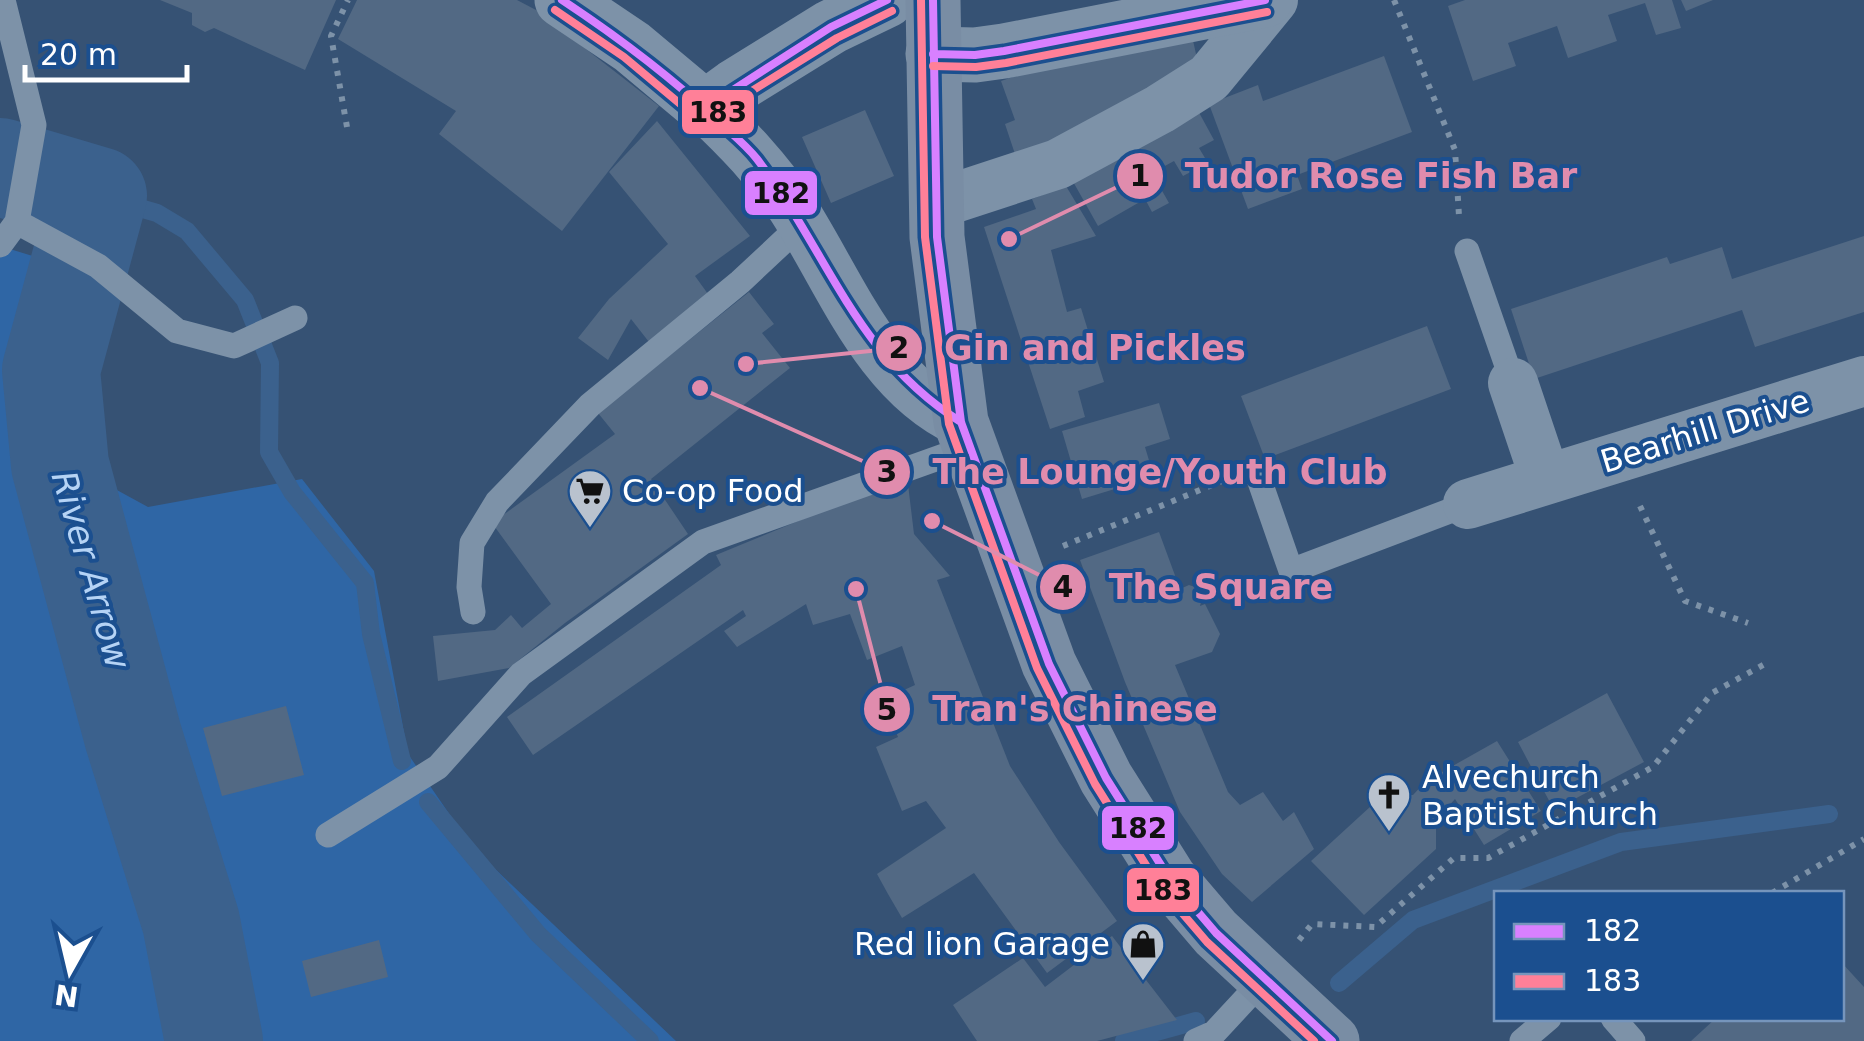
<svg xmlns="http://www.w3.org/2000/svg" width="1864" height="1041" viewBox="0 0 1864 1041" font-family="'DejaVu Sans',sans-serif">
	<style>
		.green { fill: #2f66a5 }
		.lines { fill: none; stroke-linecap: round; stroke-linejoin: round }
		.stream { stroke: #3b618d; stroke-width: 18 }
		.river { stroke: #3b618d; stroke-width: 98 }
		.building { fill: #526984 }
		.path { stroke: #7d92a8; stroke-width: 6; stroke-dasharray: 5 8; stroke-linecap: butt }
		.service { stroke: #7d92a8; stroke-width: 25 }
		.minor { stroke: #7d92a8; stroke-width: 50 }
		.tertiary { stroke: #7d92a8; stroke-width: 55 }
		.secondary { stroke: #798da4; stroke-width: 55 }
		.bus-1-casing { stroke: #1b4f8f; stroke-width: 15 }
		.bus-2-casing { stroke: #1b4f8f; stroke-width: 15 }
		.bus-1 { stroke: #d880ff; stroke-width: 8 }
		.bus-2 { stroke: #ff8098; stroke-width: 8 }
		.labels { text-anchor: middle; stroke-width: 8; stroke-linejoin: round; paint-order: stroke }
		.street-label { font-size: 32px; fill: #fff; stroke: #1b4f8f }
		.poi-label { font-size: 32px; fill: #fff; stroke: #1b4f8f; text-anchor: start }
		.water-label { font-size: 35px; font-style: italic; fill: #b5d3f5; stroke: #1b4f8f }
		.leader { fill: none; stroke: #e08cad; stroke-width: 4 }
		.callout-dot { fill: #e08cad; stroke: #1b4f8f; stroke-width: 4 }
		.mark-label { font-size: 30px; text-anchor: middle; font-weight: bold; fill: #111 }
		.callout-label { font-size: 35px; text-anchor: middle; font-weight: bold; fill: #e08cad; stroke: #1b4f8f; stroke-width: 8; stroke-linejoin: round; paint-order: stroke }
		.line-badge { stroke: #1b4f8f; stroke-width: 4 }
		.pale-badge-label { font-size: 28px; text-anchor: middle; font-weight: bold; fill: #111 }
	</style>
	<rect width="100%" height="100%" fill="#365274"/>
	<path class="green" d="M0 246 49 261 101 304 71 465 148 507 302 479 374 571 408 754 472 847 676 1041H0Z"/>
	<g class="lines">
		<path class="stream" d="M98 196 157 213 187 231 245 300 270 363 269 452 292 492 365 583 371 634 402 761
			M428 802 538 934 650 1041
			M1339 983 1413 920 1621 842 1829 814
			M1124 1041 1196 1021"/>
		<path class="river" d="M0 167 98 196 51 370 60 465 133 736 191 922 214 1041"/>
	</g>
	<path class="building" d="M160 0H336L305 70 214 28 205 32 192 25V13Z
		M357 0H517L536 10 659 106 562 231 439 134 456 111 338 39Z
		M1465 0H1672L1681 28 1656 35 1645 3 1608 15 1617 41 1568 58 1557 26 1508 43 1516 66 1473 81 1448 6Z
		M1681 0H1713L1686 11Z
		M1192 36 1200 72 1016 157 1005 124 1015 120 1001 81 1105 46Z
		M1384 56 1412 132 1297 175 1302 189 1248 209 1209 104 1258 85 1263 101Z
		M1196 107 1214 140 1199 148 1208 163 1183 176 1174 161 1152 173 1169 203 1152 212 1145 199 1098 226 1071 178Z
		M865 110 894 176 831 203 802 137Z
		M657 121 750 236 695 276 708 294 649 342 631 319 608 360 578 338 609 299 668 244 609 172Z
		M1066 186 1096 236 1051 250 1067 312 1081 308 1104 382 1078 391 1085 417 1050 429 984 227 1036 209 1032 199Z
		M1864 236V312L1755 347 1742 310 1534 379 1511 309 1667 257 1670 264 1722 247 1732 279Z
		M749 292 774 324 762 333 790 368 651 479 688 534 565 623 509 668 438 681 433 636 495 630 511 615 522 628 551 604 492 523 615 434 598 413Z
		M1427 326 1451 389 1265 459 1241 396Z
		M1159 403 1170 439 1145 447 1154 477 1082 499 1062 431Z
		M907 476 914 534 950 576 937 580 1010 766 1059 842 1117 921 1047 973 974 873 902 918 888 894 877 874 946 828 926 801 902 811 876 747 898 737 882 700 915 685 902 646 867 660 850 614 813 625 806 604 737 647 724 631 746 616 743 610 533 755 507 717 721 565 716 555Z
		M1159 532 1180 589 1189 585 1198 588 1202 598 1200 606 1205 604 1220 634 1212 652 1175 665 1228 792 1240 805 1263 792 1283 821 1294 812 1314 849 1252 902 1222 874 1180 812 1125 682 1080 560Z
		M1607 693 1644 762 1554 810 1518 742Z
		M286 706 304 775 222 796 203 728Z
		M1497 741 1541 811 1484 845 1455 799 1436 820V849L1364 915 1311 861 1383 795H1413L1426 781Z
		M1112 936 1177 1020 1097 1041H977L953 1005 1023 958 1045 987Z
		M379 940 388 977 311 997 302 961Z
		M1842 963 1864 987V1041H1691L1715 1019 1842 1018Z"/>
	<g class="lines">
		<path class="path" d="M1394 0 1455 150 1459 216
			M347 127 331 36 348 0
			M1640 506 1685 601 1748 623
			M1063 546 1222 481
			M1772 893 1864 839
			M1299 940 1312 924 1375 927 1454 858H1488L1653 767 1712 693 1765 664"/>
		<path class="service" d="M3 0 34 125 17 222 98 266 177 331 234 346 295 318
			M0 245 17 222
			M1467 251 1513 383
			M1259 479 1291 571 1468 504
			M473 612 469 587 472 543 497 502 590 405 740 282 802 224
			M328 835 438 767 521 674 703 542 969 447
			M1613 1018 1633 1041
			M1196 1041 1214 1033 1265 978
			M1522 1041 1549 1018"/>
		<path class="minor" d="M705 108C738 139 767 169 792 207 840 281 876 383 961 422
			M936 204 1058 164 1160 109 1209 78 1273 0
			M1513 383 1545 478
			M1468 504 1864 381"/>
		<path class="tertiary" d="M562 0 632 47 705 108 734 87 831 27 887 0
			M933 54 975 55 1004 51 1265 0"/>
		<path class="secondary" d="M933 0 937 237 961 422 1049 664 1106 778 1169 878 1216 933 1332 1041"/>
		<g class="bus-1-casing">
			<path id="bus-1" d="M562 0C618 37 670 76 719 122 732 134 746 145 757 159 828 252 856 357 961 422
				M933 0 937 237 961 422 1049 664 1106 778 1169 878 1216 933 1332 1041
				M933 54 975 55 1004 51 1265 0
				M705 108 831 27 887 0"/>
		</g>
		<g class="bus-2-casing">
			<path id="bus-2" d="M921 0 925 237 949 424 1037 668 1095 784 1159 886 1207 942 1314 1041
				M555 10 624 57 697 118 705 120 837 38 892 11
				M933 66 976 67 1006 63 1267 12"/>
		</g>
		<use href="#bus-1" class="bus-1"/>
		<use href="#bus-2" class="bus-2"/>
	</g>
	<defs>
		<g id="supermarket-pin" transform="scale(2.25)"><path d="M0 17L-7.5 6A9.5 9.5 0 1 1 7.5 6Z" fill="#b9c2ce" stroke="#1b4f8f"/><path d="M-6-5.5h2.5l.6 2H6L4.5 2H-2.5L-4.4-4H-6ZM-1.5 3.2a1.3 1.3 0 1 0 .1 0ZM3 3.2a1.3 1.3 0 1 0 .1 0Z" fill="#111"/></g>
		<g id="church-pin" transform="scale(2.25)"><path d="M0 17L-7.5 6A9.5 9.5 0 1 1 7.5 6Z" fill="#b9c2ce" stroke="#1b4f8f"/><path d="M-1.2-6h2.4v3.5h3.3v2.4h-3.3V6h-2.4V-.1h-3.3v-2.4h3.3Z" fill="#111"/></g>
		<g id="shop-pin" transform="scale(2.25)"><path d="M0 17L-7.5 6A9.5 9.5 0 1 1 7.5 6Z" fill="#b9c2ce" stroke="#1b4f8f"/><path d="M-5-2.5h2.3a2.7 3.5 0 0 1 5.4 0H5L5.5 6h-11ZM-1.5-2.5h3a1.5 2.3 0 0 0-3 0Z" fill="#111"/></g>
	</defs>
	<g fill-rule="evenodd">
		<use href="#supermarket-pin" x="590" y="491"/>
		<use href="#church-pin" x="1389" y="795"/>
		<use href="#shop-pin" x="1143" y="944"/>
	</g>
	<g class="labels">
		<g class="street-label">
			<text transform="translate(1705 431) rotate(-17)" y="11">Bearhill Drive</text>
		</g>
		<g class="poi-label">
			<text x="622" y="502">Co-op Food</text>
			<text x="1422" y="788">Alvechurch<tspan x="1422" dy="37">Baptist Church</tspan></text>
			<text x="1110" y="955" text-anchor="end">Red lion Garage</text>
		</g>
		<g class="water-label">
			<text transform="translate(91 570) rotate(74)" y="12">River Arrow</text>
		</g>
	</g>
	<path class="leader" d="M1009 239L1140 176M746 364L899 348M700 388L887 472M932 521L1063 587M856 589L887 709"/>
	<g class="callout-dot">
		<circle cx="1009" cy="239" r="10"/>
		<circle cx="746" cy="364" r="10"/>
		<circle cx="700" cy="388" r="10"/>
		<circle cx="932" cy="521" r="10"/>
		<circle cx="856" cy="589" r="10"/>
		<circle cx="1140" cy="176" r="25"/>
		<circle cx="899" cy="348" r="25"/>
		<circle cx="887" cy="472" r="25"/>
		<circle cx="1063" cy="587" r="25"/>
		<circle cx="887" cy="709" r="25"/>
	</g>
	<g class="mark-label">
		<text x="1140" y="186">1</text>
		<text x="899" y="358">2</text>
		<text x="887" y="482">3</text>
		<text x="1063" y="597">4</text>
		<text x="887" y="720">5</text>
	</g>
	<g class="callout-label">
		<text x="1381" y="188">Tudor Rose Fish Bar</text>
		<text x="1095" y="360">Gin and Pickles</text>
		<text x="1160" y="484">The Lounge/Youth Club</text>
		<text x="1221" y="599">The Square</text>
		<text x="1075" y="721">Tran's Chinese</text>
	</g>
	<g class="line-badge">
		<rect x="680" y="88" width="76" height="48" rx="10" fill="#ff8098"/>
		<rect x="743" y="169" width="76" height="48" rx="10" fill="#d880ff"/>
		<rect x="1100" y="804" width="76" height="48" rx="10" fill="#d880ff"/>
		<rect x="1125" y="866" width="76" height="48" rx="10" fill="#ff8098"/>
	</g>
	<g class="pale-badge-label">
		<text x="718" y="122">183</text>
		<text x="781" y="203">182</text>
		<text x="1138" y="838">182</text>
		<text x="1163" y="900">183</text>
	</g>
	<rect x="1494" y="891" width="350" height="130" fill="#1b4f8f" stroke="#7695bc" stroke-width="2.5"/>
	<rect x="1514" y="924" width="50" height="15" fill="#d880ff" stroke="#7695bc" stroke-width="2.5"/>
	<text x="1584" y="941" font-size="30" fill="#ffffff">182</text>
	<rect x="1514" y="974" width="50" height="15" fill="#ff8098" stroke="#7695bc" stroke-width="2.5"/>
	<text x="1584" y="991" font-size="30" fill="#ffffff">183</text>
	<g transform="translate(70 971) rotate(188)" stroke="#1b4f8f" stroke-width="8" paint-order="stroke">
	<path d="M0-8L18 38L0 25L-18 38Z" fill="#ffffff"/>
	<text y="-15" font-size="28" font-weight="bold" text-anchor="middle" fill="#ffffff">N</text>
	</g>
	<path d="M25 65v15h162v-15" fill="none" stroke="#ffffff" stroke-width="5"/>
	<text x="40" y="65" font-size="30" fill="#ffffff" stroke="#1b4f8f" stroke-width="8" paint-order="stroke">20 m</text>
</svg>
